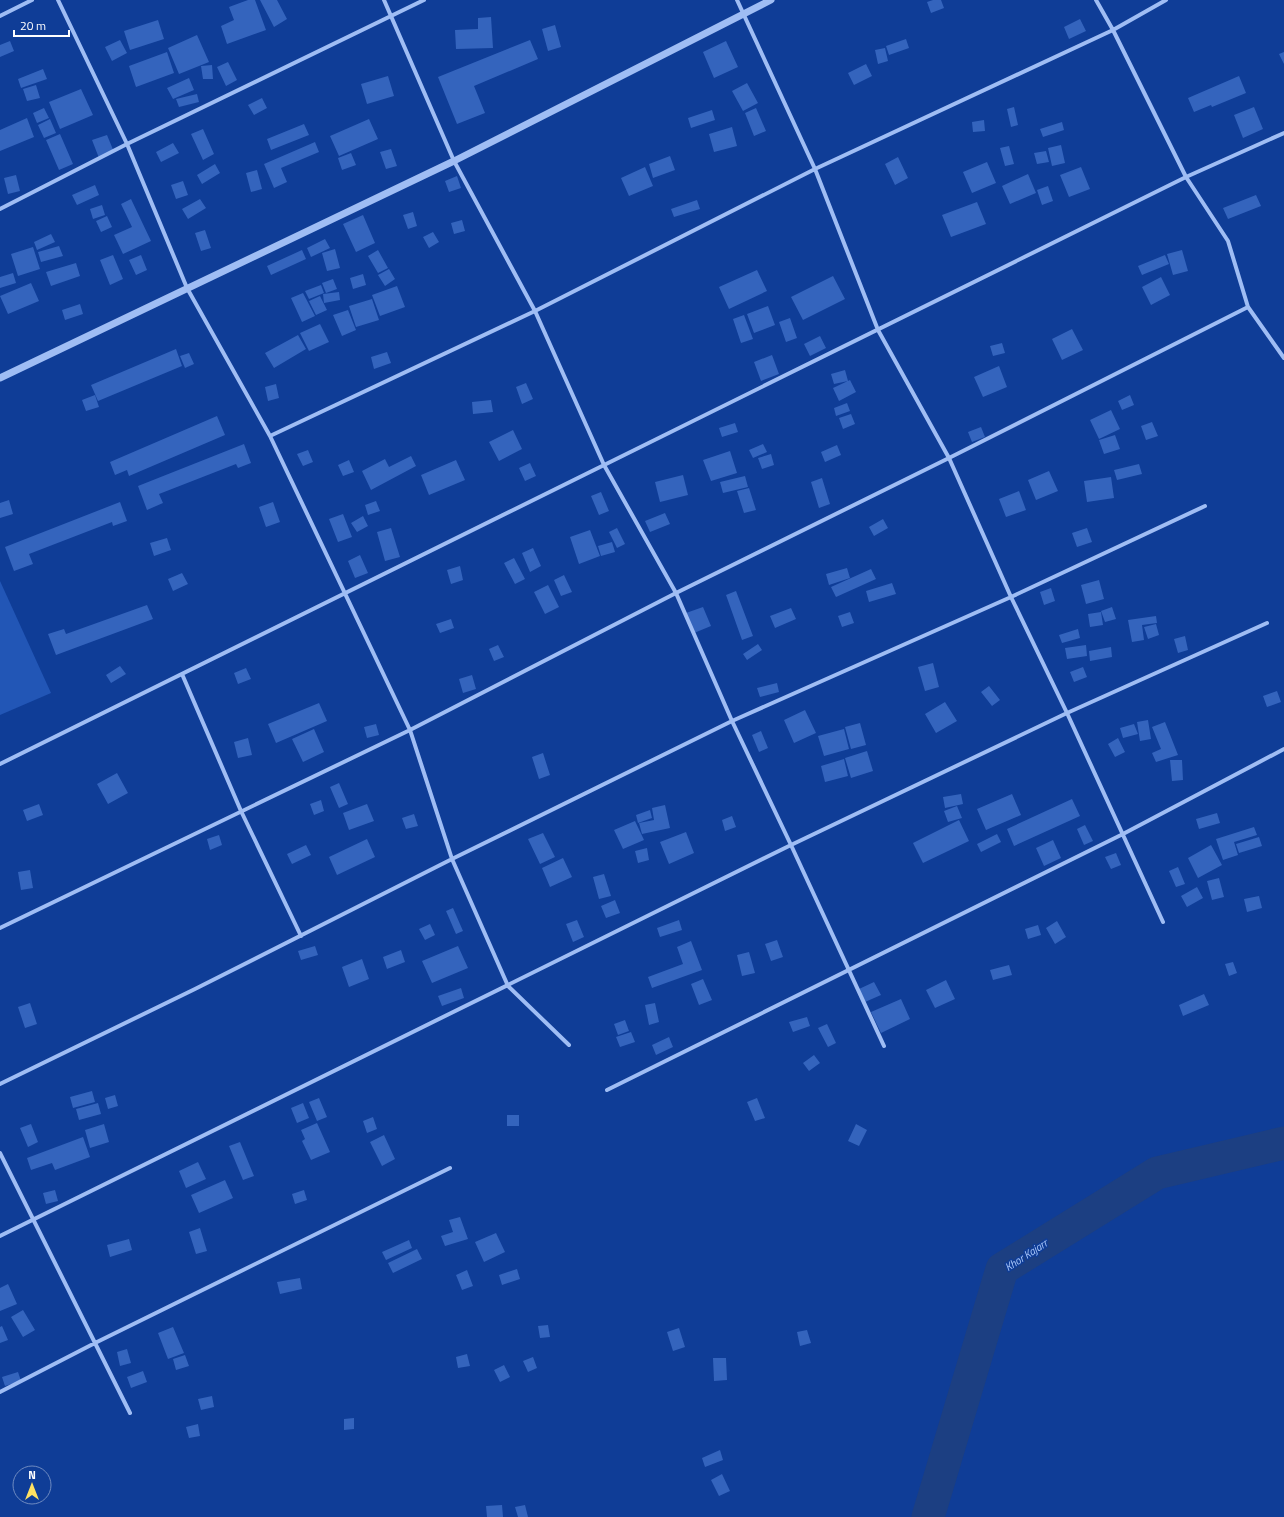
<svg xmlns="http://www.w3.org/2000/svg" width="1284" height="1517" viewBox="0 0 1284 1517" font-family="'Titillium Web',sans-serif">
	<style>
		.green { fill: #2256b6 }
		.lines { fill: none; stroke-linecap: round; stroke-linejoin: round }
		.river { stroke: #1c3f82; stroke-width: 33 }
		.building { fill: #3464bd }
		.minor { stroke: #9fbdf4; stroke-width: 4 }
		.tertiary { stroke: #9fbdf4; stroke-width: 7 }
		.labels { text-anchor: middle; stroke-width: 3; stroke-linejoin: round; paint-order: stroke }
		.water-label { font-size: 11px; font-style: italic; fill: #abc8fb; stroke: #0f3d97 }
	</style>
	<rect width="100%" height="100%" fill="#0f3d97"/>
	<path class="green" d="M0 581 51 693 0 715Z"/>
	<g class="lines">
		<path class="river" d="M928 1517 1002 1269 1157 1173 1284 1143"/>
	</g>
	<path class="building" d="M248 0H255L266 30 227 44 221 26 234 20 229 7Z
		M260 0H277L287 19 274 27Z
		M933 0H941L944 8 931 13 927 2Z
		M491 17 493 48 456 49 455 30 478 29V18Z
		M1080 19 1086 31 1069 39 1064 27Z
		M158 20 164 39 130 50 124 31Z
		M555 25 561 47 548 51 542 29Z
		M197 35 209 62 179 74 168 48Z
		M906 39 909 48 889 55 886 46Z
		M120 40 127 53 112 61 105 47Z
		M530 40 538 59 474 86 485 113 457 124 438 77Z
		M10 41 14 51 0 57V45Z
		M726 41 738 67 714 78 703 52Z
		M885 48 888 61 878 64 875 50Z
		M167 52 174 73 136 87 129 66Z
		M1284 52V64L1279 54Z
		M228 62 237 80 226 86 217 67Z
		M866 64 872 76 854 85 848 73Z
		M212 65 213 79H203L201 66Z
		M43 69 47 79 21 88 18 79Z
		M388 76 394 96 367 104 361 84Z
		M1239 76 1246 93 1212 107 1211 105 1194 112 1188 98Z
		M189 78 194 90 173 99 167 88Z
		M747 83 758 103 743 111 732 91Z
		M36 85 40 98 27 101 23 89Z
		M81 89 93 115 60 129 49 102Z
		M197 94 199 102 179 107 176 99Z
		M262 98 267 108 254 115 248 105Z
		M1014 107 1018 125 1011 127 1007 109Z
		M1254 107 1263 129 1243 138 1234 115Z
		M44 108 49 118 37 123 33 113Z
		M756 108 766 131 754 136 745 113Z
		M712 110 715 120 691 128 688 118Z
		M27 118 34 137 0 151V130Z
		M50 119 56 133 44 138 38 125Z
		M369 119 378 139 339 156 330 136Z
		M984 120 985 131 973 132 972 122Z
		M1062 122 1064 130 1043 137 1040 129Z
		M304 124 309 135 271 150 267 139Z
		M732 127 737 146 714 152 709 134Z
		M203 129 214 154 203 160 191 134Z
		M60 134 73 164 59 170 46 140Z
		M107 135 114 152 99 158 92 140Z
		M315 142 319 152 281 168 287 182 274 188 264 164Z
		M173 143 179 153 161 162 156 152Z
		M1061 145 1065 163 1052 166 1048 148Z
		M1009 146 1014 164 1005 166 1000 148Z
		M391 149 397 166 386 169 380 152Z
		M1046 151 1049 162 1037 164 1034 153Z
		M351 153 356 165 342 170 338 158Z
		M670 156 675 170 653 178 649 164Z
		M898 157 908 178 895 185 885 164Z
		M987 162 996 183 972 193 963 172Z
		M215 164 220 173 202 184 197 175Z
		M645 167 653 186 629 196 621 178Z
		M1081 167 1090 189 1069 197 1060 175Z
		M257 170 262 189 251 192 246 173Z
		M1028 174 1036 193 1010 204 1002 186Z
		M16 175 20 191 8 194 4 178Z
		M457 176 461 188 449 192 445 181Z
		M183 181 188 195 176 199 171 185Z
		M95 185 99 195 77 205 72 195Z
		M1048 186 1053 201 1042 205 1037 190Z
		M1256 195 1261 206 1228 219 1223 208Z
		M131 199 151 241 123 254 114 235 132 227 121 204Z
		M200 199 206 208 188 219 182 209Z
		M697 200 700 209 674 217 671 209Z
		M977 202 986 224 951 237 942 215Z
		M102 205 105 215 93 219 90 209Z
		M413 212 417 226 408 229 403 215Z
		M363 215 375 243 356 252 343 224Z
		M107 216 112 227 101 232 96 221Z
		M462 220 465 231 454 234 451 223Z
		M205 230 211 248 201 251 195 233Z
		M433 232 439 242 429 248 423 237Z
		M51 234 55 242 37 250 34 242Z
		M325 239 330 248 311 257 307 248Z
		M59 246 63 256 41 262 38 252Z
		M33 247 40 269 18 276 11 254Z
		M335 249 340 268 327 271 322 253Z
		M302 250 306 259 271 275 267 266Z
		M378 250 388 268 378 273 368 256Z
		M1182 250 1188 271 1173 275 1167 254Z
		M113 255 123 279 110 285 100 260Z
		M141 255 147 270 136 275 129 260Z
		M1165 255 1169 264 1142 275 1138 266Z
		M76 263 80 276 51 286 46 272Z
		M389 269 395 279 385 286 378 275Z
		M757 270 767 291 729 309 719 287Z
		M13 273 16 283 0 288V277Z
		M363 274 366 285 353 289 350 278Z
		M833 276 845 299 803 320 791 297Z
		M1161 277 1170 295 1151 305 1142 287Z
		M333 279 337 289 326 293 322 283Z
		M31 283 39 301 8 314 0 296Z
		M321 285 324 293 309 299 305 291Z
		M397 286 405 307 380 316 372 295Z
		M339 292 340 300 324 303 323 294Z
		M303 293 315 316 302 322 291 298Z
		M320 296 327 310 316 315 309 301Z
		M372 299 379 320 356 327 349 306Z
		M80 304 83 314 65 320 62 310Z
		M768 306 775 325 754 333 747 314Z
		M348 310 356 330 342 336 333 315Z
		M744 315 753 339 741 343 733 319Z
		M790 318 797 338 786 342 779 322Z
		M320 324 329 342 309 351 300 333Z
		M1072 329 1083 350 1062 360 1052 339Z
		M298 335 306 349 274 368 265 353Z
		M820 336 826 348 810 356 804 344Z
		M1002 343 1005 353 993 356 990 346Z
		M176 349 182 366 98 401 91 385Z
		M387 352 391 363 374 369 371 357Z
		M189 353 194 364 185 368 180 356Z
		M772 355 779 374 761 381 754 362Z
		M999 366 1007 387 983 397 974 377Z
		M845 370 848 381 834 384 831 374Z
		M850 380 856 392 839 401 833 388Z
		M526 383 533 399 522 404 516 387Z
		M276 384 279 398 268 401 265 387Z
		M95 395 99 407 86 411 82 400Z
		M1130 395 1134 405 1122 410 1118 401Z
		M491 400 493 412 473 414 472 402Z
		M847 403 850 411 836 416 834 408Z
		M1111 410 1120 429 1099 439 1090 420Z
		M851 414 855 424 843 429 839 418Z
		M217 416 225 435 129 476 127 470 115 475 110 462Z
		M1152 422 1158 436 1146 440 1141 426Z
		M735 423 738 432 722 437 719 428Z
		M981 427 985 437 972 442 968 432Z
		M513 430 522 449 499 461 489 442Z
		M1115 435 1120 449 1104 454 1099 440Z
		M244 444 251 463 238 468 236 464 159 494 163 503 147 510 138 486Z
		M763 444 767 452 753 458 749 450Z
		M837 445 841 455 825 462 821 452Z
		M308 450 313 462 303 466 297 454Z
		M730 451 737 473 711 481 703 460Z
		M771 454 774 465 762 469 758 458Z
		M411 456 416 466 371 490 362 471 385 459 389 467Z
		M349 460 354 472 343 476 338 465Z
		M456 460 465 480 429 495 421 475Z
		M530 463 536 476 525 481 519 468Z
		M1139 464 1142 474 1117 480 1114 470Z
		M1049 471 1058 491 1036 500 1028 480Z
		M683 475 688 495 660 502 655 482Z
		M745 476 748 487 723 493 720 482Z
		M1111 477 1114 498 1087 502 1084 481Z
		M822 478 830 504 819 508 811 482Z
		M749 488 756 510 744 513 737 491Z
		M1019 491 1026 510 1006 517 999 499Z
		M601 492 609 511 599 515 591 496Z
		M9 500 13 514 0 518V503Z
		M376 501 380 511 368 515 365 505Z
		M120 502 127 521 113 526 112 522 29 554 33 564 14 571 5 547Z
		M273 502 280 522 266 527 259 507Z
		M665 513 670 524 650 532 645 521Z
		M343 514 352 537 338 542 329 519Z
		M363 516 368 526 357 532 351 523Z
		M883 519 888 528 874 536 869 527Z
		M391 528 400 557 385 561 377 532Z
		M617 528 625 544 617 548 609 532Z
		M1087 528 1092 542 1077 547 1072 533Z
		M590 530 600 556 579 564 570 537Z
		M167 538 171 550 154 556 150 543Z
		M612 542 615 552 601 556 598 546Z
		M533 548 541 566 530 572 522 553Z
		M360 555 368 573 355 578 348 561Z
		M514 558 525 579 515 584 504 563Z
		M460 566 463 580 451 584 447 570Z
		M847 568 850 578 829 585 826 574Z
		M871 569 876 579 836 597 831 587Z
		M182 573 188 584 173 591 168 579Z
		M564 575 572 592 561 596 554 580Z
		M1099 580 1104 599 1086 604 1081 585Z
		M892 583 896 594 869 602 866 591Z
		M548 585 559 607 545 614 534 592Z
		M1051 588 1055 601 1044 605 1040 592Z
		M736 591 753 636 742 640 726 595Z
		M147 605 153 619 56 655 48 634 64 629 66 634Z
		M703 607 711 626 694 633 686 613Z
		M1112 607 1116 619 1105 622 1101 611Z
		M791 608 796 619 775 628 770 616Z
		M850 612 854 623 842 627 838 616Z
		M1101 612 1103 625 1090 627 1088 614Z
		M1156 616 1157 623 1142 625 1144 640 1132 642 1128 620Z
		M451 619 454 628 440 633 436 624Z
		M1156 624 1159 635 1148 639 1144 627Z
		M1078 629 1080 638 1062 643 1059 635Z
		M1185 636 1188 650 1178 653 1174 639Z
		M758 644 762 650 747 660 743 654Z
		M498 645 504 657 494 661 489 649Z
		M1086 645 1087 656 1067 659 1065 648Z
		M1111 647 1112 657 1090 661 1089 651Z
		M933 663 939 687 925 691 918 667Z
		M120 666 126 674 111 683 106 675Z
		M1083 667 1087 677 1074 682 1070 672Z
		M246 668 251 679 238 684 234 673Z
		M472 675 476 689 463 693 459 679Z
		M777 683 779 692 760 697 757 688Z
		M989 686 1000 700 992 706 981 692Z
		M1277 691 1281 702 1267 707 1263 696Z
		M945 702 957 721 936 733 925 714Z
		M319 703 327 721 276 743 268 724Z
		M805 710 816 733 794 743 784 720Z
		M1148 720 1151 739 1140 741 1137 722Z
		M1165 722 1178 755 1156 762 1152 753 1161 749 1152 727Z
		M860 723 866 745 851 749 845 727Z
		M376 724 379 735 367 738 364 727Z
		M1134 724 1138 734 1123 738 1120 728Z
		M314 729 324 752 303 762 292 739Z
		M844 729 849 749 824 756 818 736Z
		M761 731 768 748 759 752 752 735Z
		M248 738 252 755 238 758 234 742Z
		M1118 738 1125 752 1115 757 1108 744Z
		M867 751 873 771 851 778 845 758Z
		M543 753 550 775 539 779 532 757Z
		M844 759 848 776 825 782 821 766Z
		M1170 760H1182L1183 780 1172 781Z
		M117 773 128 793 108 804 97 784Z
		M339 783 348 804 339 808 330 787Z
		M961 794 963 804 945 808 943 797Z
		M1012 794 1021 815 986 830 977 809Z
		M1072 799 1080 816 1014 846 1007 829Z
		M321 800 324 811 314 815 310 804Z
		M39 804 43 815 27 821 23 810Z
		M367 804 374 821 349 830 343 813Z
		M665 805 670 828 642 834 639 823 654 820 652 808Z
		M957 806 962 818 948 822 944 811Z
		M650 810 652 818 638 823 636 815Z
		M1217 813 1220 823 1199 829 1196 819Z
		M414 814 418 826 406 829 402 818Z
		M732 816 736 827 725 831 722 820Z
		M959 820 969 841 923 863 913 843Z
		M635 821 644 840 623 849 614 830Z
		M1085 825 1093 841 1084 845 1077 829Z
		M1254 827 1257 835 1234 842 1238 855 1223 860 1216 839Z
		M686 832 694 853 669 864 660 842Z
		M543 833 555 857 540 864 528 839Z
		M997 834 1001 842 981 852 977 844Z
		M219 835 222 845 210 850 207 839Z
		M1259 837 1262 846 1239 853 1236 844Z
		M367 839 375 857 337 875 329 857Z
		M1053 840 1061 858 1044 866 1036 848Z
		M306 845 311 855 292 864 287 854Z
		M1211 845 1222 865 1198 878 1188 858Z
		M647 848 649 860 638 863 635 851Z
		M1116 853 1121 865 1111 869 1105 857Z
		M563 858 572 877 550 887 542 868Z
		M1178 867 1185 884 1176 887 1169 871Z
		M30 870 33 888 21 890 18 872Z
		M604 874 611 896 599 899 593 877Z
		M1219 878 1224 897 1212 900 1207 881Z
		M1197 887 1203 898 1187 907 1181 896Z
		M1259 896 1262 908 1247 912 1244 899Z
		M615 900 620 913 606 918 601 906Z
		M453 908 463 931 456 934 446 911Z
		M577 920 584 937 573 942 566 924Z
		M679 920 682 930 660 937 657 928Z
		M1057 921 1066 937 1055 944 1046 928Z
		M430 924 435 935 425 940 419 929Z
		M1038 925 1041 935 1028 939 1025 929Z
		M777 940 783 957 771 961 765 944Z
		M691 941 702 970 652 988 648 977 683 964 677 947Z
		M315 946 318 955 301 960 298 951Z
		M458 946 468 968 432 983 422 961Z
		M401 950 405 962 387 969 383 957Z
		M749 952 755 973 742 976 737 955Z
		M362 959 369 979 349 987 342 967Z
		M1233 962 1237 973 1229 976 1225 964Z
		M1009 965 1012 975 993 980 990 970Z
		M703 979 712 1000 699 1005 691 984Z
		M946 980 955 999 935 1008 926 990Z
		M874 982 881 995 865 1002 859 989Z
		M461 988 464 998 442 1006 438 996Z
		M1204 994 1209 1005 1183 1016 1179 1005Z
		M901 999 910 1019 881 1033 871 1012Z
		M30 1003 37 1024 25 1028 18 1007Z
		M655 1003 659 1022 649 1025 645 1005Z
		M807 1017 810 1026 793 1032 789 1022Z
		M625 1020 629 1031 618 1035 614 1024Z
		M827 1024 836 1043 828 1047 818 1028Z
		M631 1032 635 1042 620 1047 616 1037Z
		M669 1037 673 1047 656 1055 652 1045Z
		M814 1055 820 1063 809 1071 803 1063Z
		M92 1091 95 1102 73 1108 70 1097Z
		M115 1095 118 1106 108 1109 105 1098Z
		M319 1098 327 1117 317 1121 309 1102Z
		M757 1098 765 1118 755 1121 747 1102Z
		M98 1103 101 1114 79 1120 76 1109Z
		M303 1103 309 1118 297 1123 291 1108Z
		M507 1115H519V1126H507Z
		M373 1117 377 1129 367 1133 363 1121Z
		M317 1123 330 1152 311 1160 302 1141 305 1139 301 1130Z
		M31 1124 38 1142 28 1147 20 1128Z
		M104 1124 109 1142 90 1148 85 1130Z
		M856 1124 867 1130 859 1146 848 1141Z
		M384 1135 395 1159 382 1166 370 1142Z
		M83 1137 90 1157 55 1170 52 1163 31 1170 27 1158Z
		M240 1142 254 1176 243 1180 229 1146Z
		M198 1162 206 1179 186 1188 179 1171Z
		M225 1180 233 1198 199 1213 191 1195Z
		M55 1190 58 1201 46 1204 43 1193Z
		M304 1190 307 1200 295 1204 292 1194Z
		M460 1217 468 1239 445 1246 441 1236 453 1232 449 1220Z
		M200 1228 207 1251 196 1254 189 1232Z
		M496 1233 505 1252 484 1262 475 1242Z
		M129 1239 132 1250 110 1257 107 1245Z
		M409 1240 412 1248 386 1260 382 1252Z
		M417 1249 422 1259 393 1273 388 1263Z
		M517 1269 520 1279 502 1285 499 1275Z
		M467 1270 473 1286 462 1290 456 1275Z
		M300 1278 302 1289 280 1294 277 1282Z
		M8 1284 17 1304 0 1311V1288Z
		M23 1310 35 1330 23 1337 11 1317Z
		M548 1325 550 1337 540 1338 538 1326Z
		M2 1326 8 1340 0 1343V1327Z
		M173 1327 184 1353 168 1359 158 1333Z
		M679 1328 685 1347 673 1351 667 1332Z
		M807 1330 811 1343 800 1346 797 1332Z
		M127 1349 131 1363 120 1366 117 1352Z
		M467 1354 470 1366 458 1368 456 1357Z
		M185 1355 189 1366 176 1370 173 1359Z
		M533 1357 537 1368 528 1372 523 1361Z
		M713 1358H726L727 1380 714 1381Z
		M504 1365 510 1377 500 1382 494 1370Z
		M143 1371 147 1382 131 1388 127 1377Z
		M18 1372 21 1381 5 1386 2 1377Z
		M212 1396 214 1407 201 1410 198 1399Z
		M354 1418V1429L344 1430V1419Z
		M198 1424 200 1436 189 1438 186 1427Z
		M720 1450 723 1460 705 1467 702 1458Z
		M722 1474 730 1491 719 1496 711 1480Z
		M502 1505 503 1517H487L486 1506Z
		M525 1505 528 1517H518L515 1507Z"/>
	<g class="lines">
		<path class="minor" d="M58 0 127 144 187 288 270 436 410 730 452 859 508 986 569 1045
			M384 0 454 161 535 311 604 465 676 593 732 721 791 845 884 1046
			M737 0 815 169 878 330 949 458 1011 597 1067 713 1163 922
			M1096 0 1113 30 1186 177 1228 241 1248 307 1284 358
			M0 16 32 0
			M0 209 127 144 424 0
			M270 436 535 311 815 169 1113 30 1166 0
			M182 674 241 811 301 936
			M0 764 1186 177 1284 133
			M0 928 410 730 676 593 949 458 1248 307
			M0 1084 195 989 452 859 732 721 1011 597 1205 506
			M607 1090 1123 834 1284 749
			M0 1153 130 1413
			M0 1236 791 845 1067 713 1267 623
			M0 1392 95 1343 450 1168"/>
		<path class="tertiary" d="M0 378 454 161 771 0"/>
	</g>
	<g class="labels">
		<g class="water-label">
			<text transform="translate(1026 1255) rotate(-33)" y="4">Khor Kajarr</text>
		</g>
	</g>
	<g transform="translate(32 1485)"><circle r="19" fill="#0f3d97" stroke="#6f8bc1"/>
	<path d="M0-3L7 15L0 10L-7 15Z" fill="#ffe162"/>
	<text y="-6" font-size="11" font-weight="bold" text-anchor="middle" fill="#ffffff">N</text>
	</g>
	<path d="M14 30v6h55v-6" fill="none" stroke="#ffffff" stroke-width="2"/>
	<text x="20" y="30" font-size="12" fill="#ffffff" stroke="#0f3d97" stroke-width="3" paint-order="stroke">20 m</text>
</svg>
